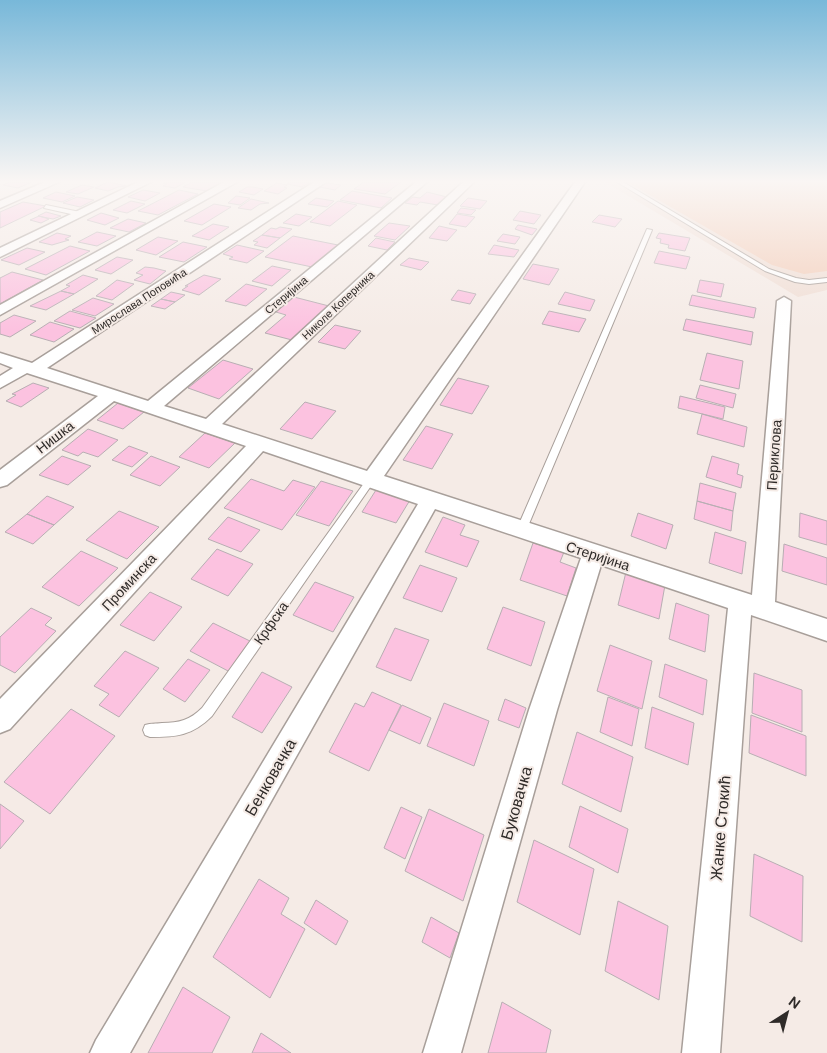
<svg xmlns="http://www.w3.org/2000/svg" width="827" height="1053" viewBox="0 0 827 1053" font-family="'DM Sans',sans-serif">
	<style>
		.built { fill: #f0ded5 }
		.green { fill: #f3cdb9 }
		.building { fill: #fcc2e0; stroke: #b8aeb3 }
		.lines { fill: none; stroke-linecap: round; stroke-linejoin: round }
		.service-casing { stroke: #a89f9a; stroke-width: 2 }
		.minor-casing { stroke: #a89f9a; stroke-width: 3 }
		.service { fill: #fff; fill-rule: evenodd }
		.minor { fill: #fff; fill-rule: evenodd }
		.labels { text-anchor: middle; stroke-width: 4; stroke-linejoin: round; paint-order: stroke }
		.far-street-label { font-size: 11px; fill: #2f2b29; stroke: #f5ebe6 }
		.street-label { font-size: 14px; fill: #2f2b29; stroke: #f5ebe6 }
		.near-street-label { font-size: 16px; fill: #2f2b29; stroke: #f5ebe6 }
	</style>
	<rect width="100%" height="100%" fill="#f5ebe6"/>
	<path class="built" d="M605 182H827V290L798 297Z"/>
	<path class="green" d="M627 182H827V271L804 274 772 265Z"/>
	<path class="building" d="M10 182H32L18 188 3 185Z
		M108 182 127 186 118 187 108 191 95 188Z
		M186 182 175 188 163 186 167 184 163 183Z
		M192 182H224L207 191 183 187Z
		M291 182H310L302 187 287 184Z
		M364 182H401L385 194 354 189Z
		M277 183 287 185 284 187 287 188 278 194 264 191Z
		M326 183 341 185 335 190 320 187Z
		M82 185 94 187 78 194 66 192Z
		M247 187H253L263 189 254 195 239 192Z
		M143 190 160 193 145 201 128 197Z
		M179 190 198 194 158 215 138 211Z
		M352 191 392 198 381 208 340 200Z
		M56 192 75 196 62 202 43 198Z
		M427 192 447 197 438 205 420 202 417 205 405 203 413 197 420 198Z
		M236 196 250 198 240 205 228 203Z
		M77 197 94 200 80 207 63 203Z
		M316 198 334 201 327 207 308 204Z
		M468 198 487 201 480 209 460 206Z
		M251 199 269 203 260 204 251 210 238 208Z
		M131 201 145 204 127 213 113 210Z
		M338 201 357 205 330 226 310 222Z
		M23 202 46 206 0 228V212Z
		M214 204 231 207 202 225 184 221Z
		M461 208 476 210 471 215 457 213Z
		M520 211 541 215 534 224 513 220Z
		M46 212 61 216 53 219 38 216Z
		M101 213 119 218 105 225 87 220Z
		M296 214 312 217 299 226 283 223Z
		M457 214 475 217 466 227 449 224Z
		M599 215 622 219 615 227 592 222Z
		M39 216 49 219 41 223 30 220Z
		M128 219 146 223 129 232 110 228Z
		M389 223 410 226 395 240 374 236Z
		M213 224 229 227 209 240 192 236Z
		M518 225 537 229 532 235 515 229Z
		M439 226 457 230 447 241 429 238Z
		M280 227 292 229 280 238 262 235 271 228 276 229Z
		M97 232 116 236 97 246 78 242Z
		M57 233 71 236 65 239 69 240 52 245 39 242Z
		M659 233 690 238 685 251 668 248 669 245 660 243 661 239 656 238Z
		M503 234 520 237 515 244 497 241Z
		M262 235 280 238 267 248 254 245 258 242 253 241Z
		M293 236 338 245 312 267 265 257Z
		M158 237 178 241 156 255 136 250Z
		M376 238 390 241 395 242 387 250 368 246Z
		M183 242 207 247 184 262 159 257Z
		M237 245 264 251 247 263 229 259 233 257 223 254Z
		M494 245 519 250 514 257 488 254Z
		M70 246 90 251 46 275 25 269Z
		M27 248 45 252 19 265 1 260Z
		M659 251 690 257 686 269 654 263Z
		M117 257 133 260 111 274 95 270Z
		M409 258 429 262 421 270 400 265Z
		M533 264 559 269 549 285 523 279Z
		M272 266 291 270 272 286 252 281Z
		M145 267 154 268 166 271 150 284 134 280 143 275 136 273Z
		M12 272 43 280 0 304V278Z
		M83 275 98 279 74 294 61 291 70 286 66 285Z
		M204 275 221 279 199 295 182 290 188 286H185Z
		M117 280 134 284 112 300 96 296Z
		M700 280 724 284 721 297 697 292Z
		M246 284 267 289 246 306 225 301Z
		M458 290 476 294 470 304 451 300Z
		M61 291 74 294 46 310 30 306Z
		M171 292 185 295 175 302 161 299Z
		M565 292 595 300 590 311 558 304Z
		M692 295 756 308 754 318 689 305Z
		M294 297 329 306 292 340 265 333 286 315 276 312Z
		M93 298 114 304 95 316 72 310Z
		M161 299 175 302 165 309 151 306Z
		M70 311 96 318 80 328 54 321Z
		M549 311 586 319 579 332 542 324Z
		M14 315 36 321 10 337 0 334V323Z
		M686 319 753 332 751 345 683 330Z
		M50 322 74 329 54 342 30 335Z
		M335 325 361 331 345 349 318 342Z
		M707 353 743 361 739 389 700 380Z
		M223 360 253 369 219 399 188 388Z
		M458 378 489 386 472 414 440 405Z
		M33 383 49 388 21 407 6 401 16 395 12 394Z
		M700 385 736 394 733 408 696 398Z
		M680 396 725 407 723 419 678 408Z
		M305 402 336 411 312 439 280 429Z
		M118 403 144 412 123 429 97 420Z
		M702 414 747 427 744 447 697 434Z
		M426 426 453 434 432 469 403 460Z
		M88 429 118 440 98 457 83 452 78 456 62 450Z
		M205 433 235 443 209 468 179 457Z
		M129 446 148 453 132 467 112 460Z
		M62 456 91 466 68 485 39 475Z
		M151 456 180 467 160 486 130 475Z
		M712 456 739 464 737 474 743 476 741 488 706 477Z
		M251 479 284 491 293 480 315 487 282 530 224 508Z
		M321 481 353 491 329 526 296 515Z
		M700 483 736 493 733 511 697 501Z
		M376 490 410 500 396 523 362 512Z
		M47 496 74 507 54 525 27 514Z
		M697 501 733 511 731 531 694 519Z
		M119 511 159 527 127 559 86 540Z
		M638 513 673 525 666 549 631 536Z
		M800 513 827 521V545L799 537Z
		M27 514 54 525 33 544 5 532Z
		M228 517 260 530 241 552 208 539Z
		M443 517 465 525 460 535 479 541 467 567 425 552Z
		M715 532 746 542 742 574 709 563Z
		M533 543 564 552 560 562 576 568 567 596 520 580Z
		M784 544 827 558V585L782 571Z
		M217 549 253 564 228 596 191 579Z
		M81 551 118 568 79 606 42 587Z
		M420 565 457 578 442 612 403 598Z
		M626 572 665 585 659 619 618 605Z
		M315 582 354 597 333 632 293 615Z
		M150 592 182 607 154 641 120 625Z
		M676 603 709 615 705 652 669 639Z
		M503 607 545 622 531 666 487 649Z
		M31 608 52 618 45 625 56 631 15 673 0 665V637Z
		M213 623 252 642 230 672 190 651Z
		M395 628 429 640 411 681 376 667Z
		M610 645 652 661 642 709 597 691Z
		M125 651 159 668 119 717 99 705 109 694 94 686Z
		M188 659 210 670 185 702 163 689Z
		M665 664 707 680 703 715 659 697Z
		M262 672 292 687 262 733 232 717Z
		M754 673 802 690V732L752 713Z
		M372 692 401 705 369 771 329 752 355 703 364 707Z
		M608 697 639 709 632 746 600 732Z
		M505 699 526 708 519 728 498 720Z
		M444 703 489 721 474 766 427 746Z
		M402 705 431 718 420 744 389 730Z
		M652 707 694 723 688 765 645 748Z
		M71 709 115 736 50 814 4 782Z
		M751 715 806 736V776L749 753Z
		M577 732 633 757 621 812 562 784Z
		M0 804 24 821 0 849Z
		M580 806 628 829 618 873 569 847Z
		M401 807 422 817 405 859 384 848Z
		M429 809 484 835 463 901 405 871Z
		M534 840 594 869 580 935 517 902Z
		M754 854 803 876 802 942 750 916Z
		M259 879 289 898 281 914 305 929 270 998 213 957Z
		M316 900 348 921 336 945 304 923Z
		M618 901 668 926 659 1000 605 971Z
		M431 917 459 933 450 958 422 942Z
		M183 987 230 1017 212 1053H148Z
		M502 1002 551 1030 546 1053H488Z
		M261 1033 291 1053H252Z"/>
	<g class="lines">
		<g class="service-casing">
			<path id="service" d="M617 182H623L769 269 796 278 809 280 827 278V282L809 284 795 282 765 271Z
				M46 205 80 212 83 214 80 216 44 208Z
				M647 229 652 230 526 531 525 534H517L516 531Z
				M370 478 373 479 375 481 373 483 212 716C192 736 176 737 150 737L145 735 143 730 145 725C151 723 156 724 162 723 179 723 190 720 202 708L367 479Z"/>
		</g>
		<g class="minor-casing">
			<path id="minor" d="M45 182H59L0 208V201Z
				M138 182H151L0 257V248Z
				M224 182H237L0 315V305Z
				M314 182H326L47 368 148 401 416 182H427L164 406 206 419 463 182H474L222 424 367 471 575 182H585L384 476 752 595 777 301 784 297 791 301 775 602 827 619V641L751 615 720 1053H682L728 608 601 565 557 710 461 1053H423L529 710 581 558 435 509 130 1053H90L96 1040 418 504 263 451 10 729 0 733V699L246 446 114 401 7 485 0 487V470L98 396 27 373 0 388V376L13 368 0 363V353L32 363Z"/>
		</g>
		<use href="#service" class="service"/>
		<use href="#minor" class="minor"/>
	</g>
	<linearGradient id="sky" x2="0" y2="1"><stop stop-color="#78b8d9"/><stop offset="0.55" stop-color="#faf6f4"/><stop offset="1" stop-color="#faf6f4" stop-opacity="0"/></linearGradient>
	<rect width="827" height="330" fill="url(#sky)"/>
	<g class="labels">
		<g class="far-street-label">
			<text transform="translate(286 295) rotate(-40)" y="4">Стеријина</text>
			<text transform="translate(139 301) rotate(-33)" y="4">Мирослава Поповића</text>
			<text transform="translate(338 305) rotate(-43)" y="4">Николе Коперника</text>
		</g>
		<g class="street-label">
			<text transform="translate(55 437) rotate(-38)" y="5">Нишка</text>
			<text transform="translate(774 455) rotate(-86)" y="5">Периклова</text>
			<text transform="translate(598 556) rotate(18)" y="5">Стеријина</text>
			<text transform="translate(129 582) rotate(-47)" y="5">Проминска</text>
			<text transform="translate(271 623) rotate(-55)" y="5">Крфска</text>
		</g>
		<g class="near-street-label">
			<text transform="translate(270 777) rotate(-60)" y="6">Бенковачка</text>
			<text transform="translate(516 803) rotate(-74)" y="6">Буковачка</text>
			<text transform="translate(720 828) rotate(-85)" y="6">Жанке Стокић</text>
		</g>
	</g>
	<g transform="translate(787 1013) rotate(36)" stroke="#f5ebe6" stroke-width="4" paint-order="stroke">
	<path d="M0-4L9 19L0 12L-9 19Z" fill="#2f2b29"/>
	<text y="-8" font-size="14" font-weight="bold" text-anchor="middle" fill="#2f2b29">N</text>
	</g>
</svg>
